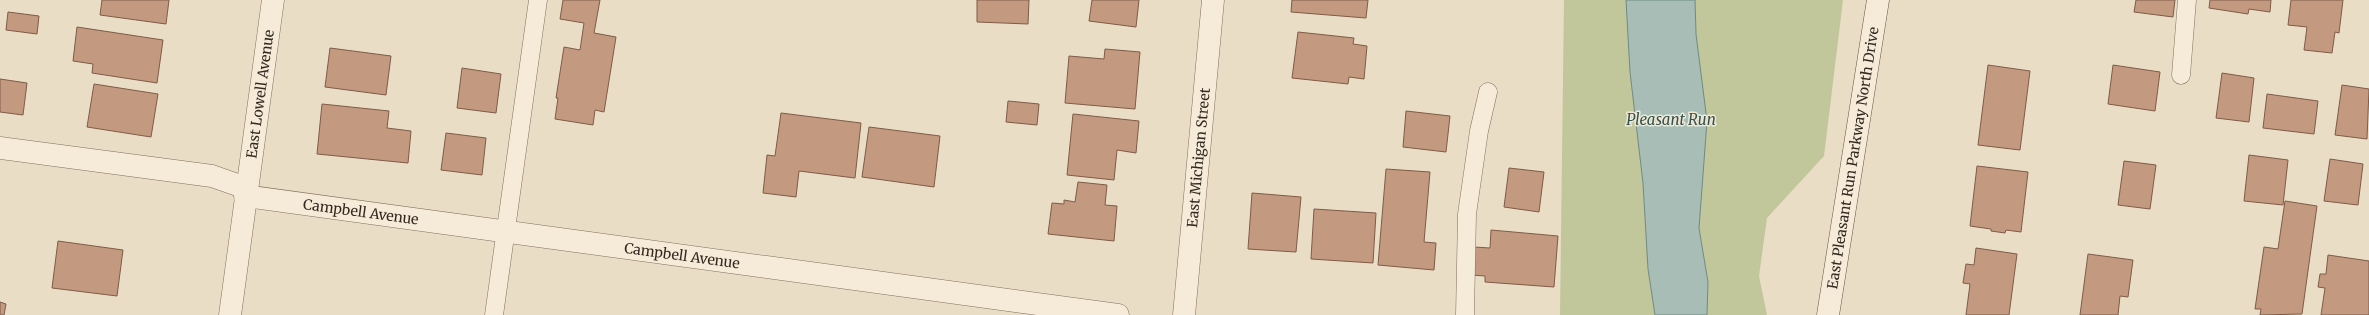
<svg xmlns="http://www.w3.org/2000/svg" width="2369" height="315" viewBox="0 0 2369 315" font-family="Merriweather,serif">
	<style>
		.green { fill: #c2c69b }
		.water { fill: #a7bdb6; stroke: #6f8a82 }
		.building { fill: #c39a80; stroke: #7f5b47 }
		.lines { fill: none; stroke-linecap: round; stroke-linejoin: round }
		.lane-casing { stroke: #82705e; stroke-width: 19 }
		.street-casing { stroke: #82705e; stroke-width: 23 }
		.secondary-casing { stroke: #645141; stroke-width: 23 }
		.lane { stroke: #f5ebd8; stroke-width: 18 }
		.street { stroke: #f5ebd8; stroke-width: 22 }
		.secondary { stroke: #f5ebd8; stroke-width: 22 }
		.labels { text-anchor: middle; stroke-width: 3; stroke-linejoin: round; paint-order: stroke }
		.street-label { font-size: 14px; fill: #342920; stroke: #f1e8d5 }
		.water-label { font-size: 15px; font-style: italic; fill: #31524f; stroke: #f1e8d5 }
	</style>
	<rect width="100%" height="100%" fill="#e9ddc6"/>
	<path class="green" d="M1564 0H1626L1630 72 1643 183 1648 269 1655 315H1560Z
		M1695 0H1843L1824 156 1767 218 1759 276 1767 315H1707L1708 282 1699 228 1707 121 1696 34Z"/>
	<path class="water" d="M1626 0H1695L1696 34 1707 121 1699 228 1708 282 1707 315H1655L1648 269 1643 183 1630 72Z"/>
	<path class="building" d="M102 0H169L166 24 100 15Z
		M563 0H600L594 33 616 37 604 112 595 110 593 125 555 119 558 98H556L564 47 580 50 584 23 560 19Z
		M977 0H1029L1028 24 977 22Z
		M1092 0H1139L1136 27 1089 21Z
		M1292 0H1368L1366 18 1291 12Z
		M2136 0H2175L2173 17 2134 12Z
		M2210 0H2271L2270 12 2249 9 2248 14 2209 8Z
		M2291 0H2343L2339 33 2335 32 2332 53 2304 50 2307 27 2288 25Z
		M8 12 39 16 37 34 6 30Z
		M77 27 163 40 157 83 92 73 93 64 73 61Z
		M1298 32 1354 38 1353 44 1367 46 1364 79 1349 77 1348 84 1292 78Z
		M330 48 391 56 386 95 325 87Z
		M1105 49 1140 52 1135 109 1065 103 1069 56 1104 59Z
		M1988 65 2030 71 2020 150 1978 145Z
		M2113 65 2160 72 2155 111 2108 104Z
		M462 68 501 74 496 113 457 108Z
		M2222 73 2254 78 2249 122 2216 118Z
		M0 79 27 83 23 115 0 112Z
		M94 84 158 94 151 137 87 127Z
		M2342 85 2369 89 2367 139 2335 135Z
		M2267 94 2318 101 2314 134 2263 128Z
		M1008 101 1039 104 1037 125 1006 122Z
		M322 104 389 111 387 128 411 131 408 163 317 154Z
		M1406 111 1450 116 1446 152 1403 147Z
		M781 113 861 123 855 178 799 171 796 197 763 193 767 155 775 156Z
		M1073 114 1139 121 1136 153 1117 150 1114 180 1067 175Z
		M869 127 940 136 934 187 862 177Z
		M446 133 486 138 482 175 441 170Z
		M2249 155 2288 160 2283 205 2244 201Z
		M2330 159 2363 164 2358 205 2324 201Z
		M2124 161 2156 165 2150 209 2118 205Z
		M1977 166 2028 172 2021 232 2006 230 2005 233 1991 231V229L1970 226Z
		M1509 168 1544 172 1539 212 1504 207Z
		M1386 169 1430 172 1424 242 1436 243 1434 270 1378 265Z
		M1078 182 1107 185 1105 205 1117 206 1114 241 1048 234 1052 203 1064 204V200L1075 202Z
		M1252 193 1301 197 1296 252 1248 249Z
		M2285 201 2317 206 2302 314 2260 315 2261 309H2255L2264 247 2278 249Z
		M1314 209 1376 213 1373 263 1311 259Z
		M1491 230 1558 236 1554 287 1485 282V276L1472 275 1474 247 1490 248Z
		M58 241 123 250 117 296 52 288Z
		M1976 248 2017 254 2009 315H1966L1970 284 1963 283 1966 264 1974 265Z
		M2088 254 2133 260 2128 297 2120 296 2118 315H2080Z
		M2328 255 2369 261V315H2321L2325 288 2318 287 2320 274H2326Z
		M0 302 6 304 4 315H0Z"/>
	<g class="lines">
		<g class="lane-casing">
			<path id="lane" d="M2181 75 2187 0
				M494 315 538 0
				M1465 315 1467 214 1479 131 1488 92"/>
		</g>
		<g class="street-casing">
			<g id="street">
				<path d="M0 148 212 176 246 188"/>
				<path id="s1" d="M245 196 1118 315"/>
				<path id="s2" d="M230 315 273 0"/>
				<path id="s3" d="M1184 315 1213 0"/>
			</g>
		</g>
		<g class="secondary-casing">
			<g id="secondary">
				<path id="s4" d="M1828 315 1878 0"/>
			</g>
		</g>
		<use href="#lane" class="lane"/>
		<use href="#street" class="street"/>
		<use href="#secondary" class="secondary"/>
	</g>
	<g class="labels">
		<g class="street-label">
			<text dy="5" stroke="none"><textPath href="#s2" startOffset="223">East Lowell Avenue</textPath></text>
			<text dy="5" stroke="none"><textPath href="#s3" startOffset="158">East Michigan Street</textPath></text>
			<text dy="5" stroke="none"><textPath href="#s4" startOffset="159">East Pleasant Run Parkway North Drive</textPath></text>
			<text dy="5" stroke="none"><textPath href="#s1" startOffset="117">Campbell Avenue</textPath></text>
			<text dy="5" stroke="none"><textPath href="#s1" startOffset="441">Campbell Avenue</textPath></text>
		</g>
		<g class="water-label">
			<text x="1671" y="125">Pleasant Run</text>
		</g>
	</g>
</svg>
